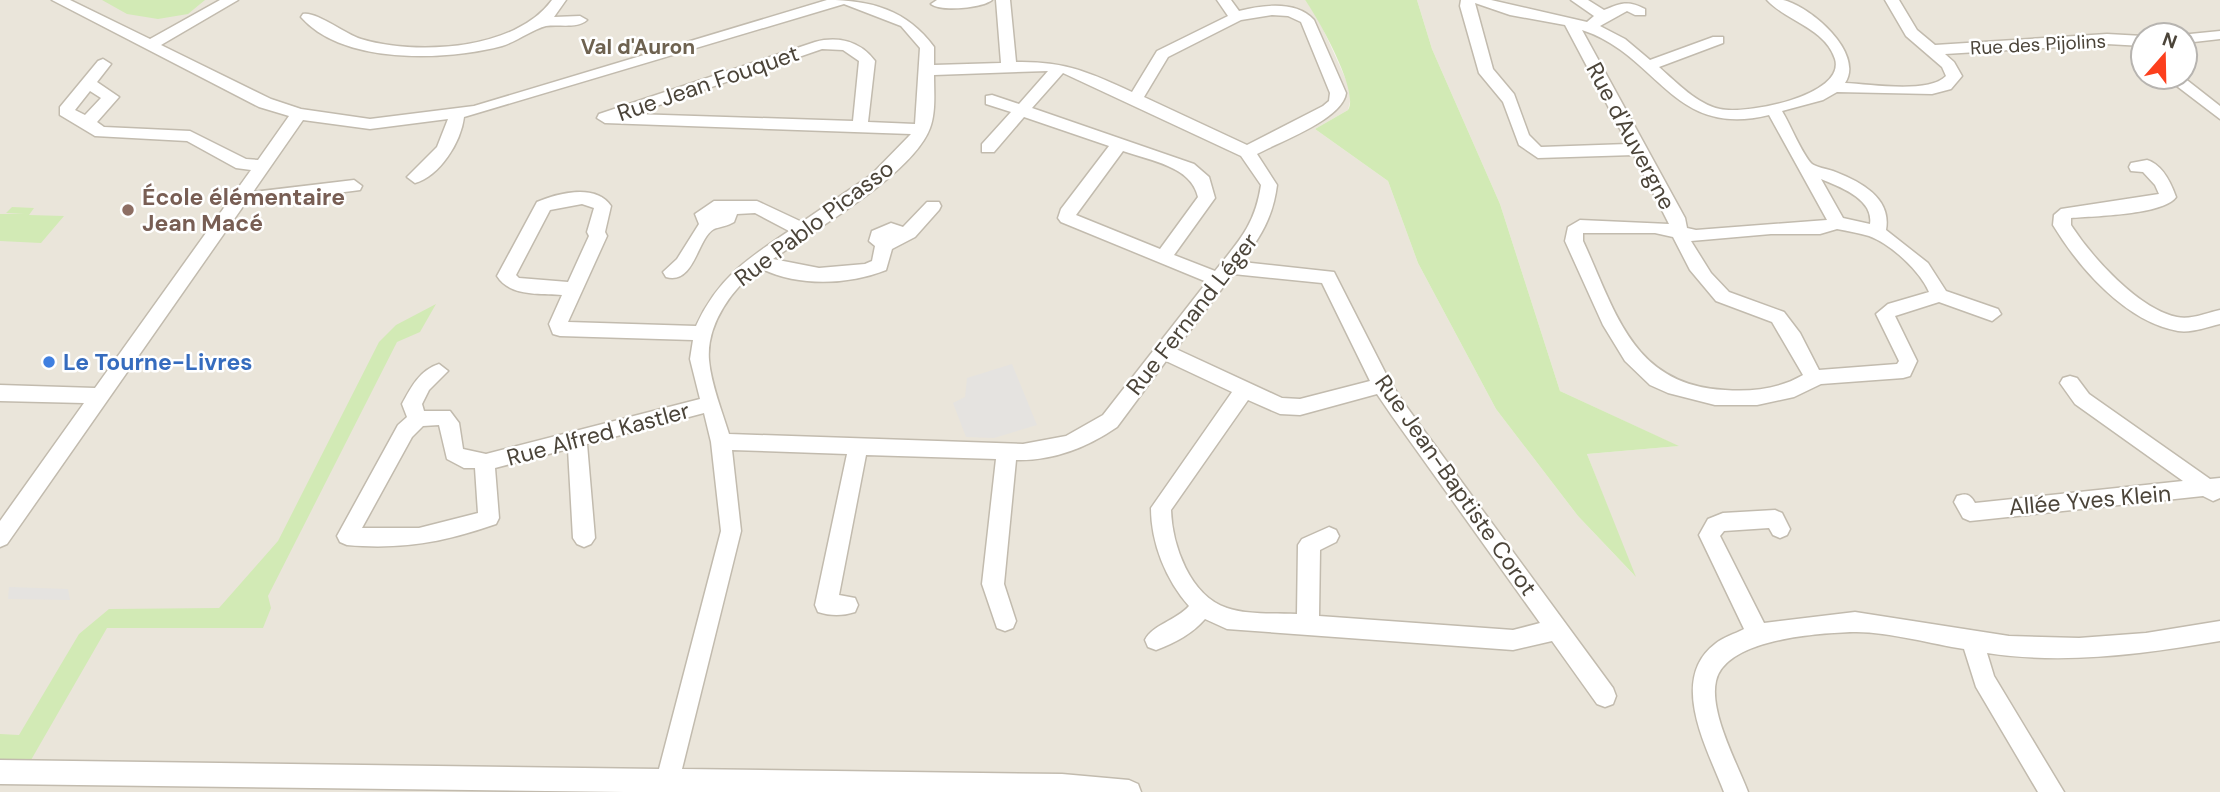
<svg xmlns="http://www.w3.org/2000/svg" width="2220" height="792" viewBox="0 0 2220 792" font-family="'DM Sans',sans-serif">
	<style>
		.residential { fill: #eae5da; fill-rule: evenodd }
		.green { fill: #d2eab5 }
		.parking { fill: #e5e3e0 }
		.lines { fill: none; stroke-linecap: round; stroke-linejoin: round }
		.minor-casing { stroke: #c2bbae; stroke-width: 3 }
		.minor { fill: #fff; fill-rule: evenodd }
		.education-dot { fill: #8d6e63; stroke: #fff; stroke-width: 2.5 }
		.shop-dot { fill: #3f7fe0; stroke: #fff; stroke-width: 2.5 }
		.labels { text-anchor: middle; stroke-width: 5; stroke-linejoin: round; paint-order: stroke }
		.far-street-label { font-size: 19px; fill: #4b4439; stroke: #fff }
		.far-neighbourhood-label { font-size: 21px; font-weight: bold; fill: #6e6250; stroke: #fff }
		.street-label { font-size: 23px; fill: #4b4439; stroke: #fff }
		.education-label { font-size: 23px; font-weight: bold; fill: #785e54; stroke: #fff; text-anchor: start }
		.shop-label { font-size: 23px; font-weight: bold; fill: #366cbe; stroke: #fff; text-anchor: start }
	</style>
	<rect width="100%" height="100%" fill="#f6f3ec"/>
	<path class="residential" d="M0 0H1305L1317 16 1352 93 1348 110 1315 129 1388 181 1418 263 1496 409 1578 516 1634 575 1587 454 1678 446 1560 391 1500 204 1432 49 1417 0H2220V792H0ZM2143 35H2185V77H2143Z"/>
	<path class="green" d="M102 0H205L188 14 158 19 127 14Z
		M1305 0H1417L1432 49 1500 204 1560 391 1679 446 1587 454 1636 577 1578 516 1496 409 1418 263 1388 181 1315 129 1348 110C1360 92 1318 18 1305 0Z
		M12 207 34 208 29 215 64 216 41 243 0 241V214H24L6 213Z
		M436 304 420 332 397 342 268 596 271 608 263 628H107L31 760 0 759V734L19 735 79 634 109 609 219 608 278 541 379 342 396 325Z"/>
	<path class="parking" d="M1012 364 1037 425 994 438 966 437 953 403 965 397 967 378Z
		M9 587 68 589 70 600 8 599Z"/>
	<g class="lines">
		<g class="minor-casing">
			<path id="minor" d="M52 0H70L150 39 220 0H238L161 45 271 99 301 109 370 119 474 106 827 0C871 0 907 10 934 47V65L1001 63 996 0H1010L1016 62C1064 61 1089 72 1132 92L1157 51 1228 16 1217 0H1231L1239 11C1263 5 1296 0 1314 20L1346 93C1343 119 1279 142 1257 154L1277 185C1273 217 1261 236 1242 262L1334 272 1389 380 1406 406 1613 688 1616 696 1613 704 1605 707 1597 704 1552 641 1513 650 1227 629 1205 619C1192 634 1175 643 1156 650L1148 647 1145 640C1152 625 1177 620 1189 606 1166 580 1151 543 1151 508L1232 392 1166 361 1117 427C1088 447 1053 461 1016 460L1004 584 1016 621 1013 628 1005 631 997 628 982 584 996 459 866 455 839 595 855 598 858 605 855 612C843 616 830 616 818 612L815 605 847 454 732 450 741 531 682 769 1062 774 1129 780 1138 784 1141 792H624L0 784V760L659 769 721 531 711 442 704 413 587 444 595 538 591 544 584 547 577 544 573 538 568 449 495 468 499 518 496 524C445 542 401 550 347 545L340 542 337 536 398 425 407 417 402 404C411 387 420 370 439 364L448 371 429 390 422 404 424 411H450L459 423 463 449 486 454 700 399 690 359 693 340 560 336 553 334 549 324 562 295C540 293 510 297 497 276L537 202C558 193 596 183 611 206L605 232 607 236 568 322 696 326C718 278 747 259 789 231L755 213 737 214 734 222C728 226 719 227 714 229 697 238 695 285 666 277L663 272 677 259 699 224 695 214 714 201H757L802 222 871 175 911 134 605 123 597 118 599 114 815 42C838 36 860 41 875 61L868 122 915 124 920 48 901 26 844 4 464 117C461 142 440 176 415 183L407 177 437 147 448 119 370 129 303 120 253 192 354 180 362 186 360 190 244 205 7 544 0 547V521L84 403 0 401V385L95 388 251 170 236 168 187 141 95 136 60 115V107L98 61 103 59 111 64 97 82 119 97 97 122 104 127 190 131 246 159 258 160 289 116 259 107ZM1272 15 1288 16 1301 22 1330 93 1329 101 1323 106 1247 145 1144 97 1168 57 1241 20ZM822 49 843 50 859 61 853 121 633 114ZM1048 71 1019 104 992 95 986 96V104L1011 112 982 144V152H994L1024 117 1109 146 1061 209 1058 218 1061 222 1207 282 1103 415 1066 436 1023 444 729 434C722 411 711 384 709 360 706 324 733 287 760 268 798 287 848 285 886 270L892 249 915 237 939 210 941 206 939 202H927L903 227 891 223 872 231 869 241 875 246 872 261 865 264 819 268 773 259C814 230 913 174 930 128 936 112 934 92 934 75ZM1063 73 1241 156 1261 185C1255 225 1239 241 1215 271L1174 255 1215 198 1209 177 1194 164 1032 108ZM90 91 101 98 85 115 75 110ZM1123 151C1151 161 1191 166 1198 197L1160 249 1076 215ZM582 204 594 208 587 232 589 236 568 282 519 278 516 275 550 210ZM1233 274 1322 283 1370 381 1300 399 1282 398 1176 349ZM1377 394 1392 416 1540 623 1513 630 1319 616 1320 550 1336 542 1339 536 1336 530 1329 527 1302 539 1298 545 1297 614C1276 613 1247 615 1227 608 1190 596 1172 545 1171 510L1248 400 1280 414 1300 415ZM439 425 447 459 464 468H475L478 513 419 528H362L412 437 423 426Z
				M552 0H566L554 17 580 16 587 20C577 29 559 24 546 26 533 29 516 42 502 46 446 61 343 65 301 17L303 14C316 11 345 34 361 39 417 56 516 50 552 0Z
				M937 0H992C982 8 941 12 931 4Z
				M1461 0H1491L1587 22 1594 16 1571 0H1588L1604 10C1621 3 1628 0 1645 9V15H1635L1627 11 1600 26 1625 39 1650 60 1713 37H1723V43L1659 67C1677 83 1697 104 1720 109 1745 115 1846 96 1835 59 1825 28 1786 21 1767 0 1772 0 1779 0 1783 0 1810 6 1865 53 1845 83 1869 84 1929 94 1946 76L1942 67 1906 36 1885 0H1899L1917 30 1935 45 2107 34 2143 36V46L2107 44 1945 54 1954 62 1962 76 1951 89 1932 94 1837 92 1823 100 1782 111C1790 124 1802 154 1812 164 1816 167 1827 169 1833 171 1859 181 1892 197 1886 230L1928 263 1946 291 1998 309 2001 314 1992 321 1939 302 1895 316 1917 361 1910 376 1903 378 1821 384 1794 397 1757 405H1715L1668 393 1650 385 1625 361 1603 325 1565 241 1568 227 1580 220 1669 224 1634 155 1538 158 1519 145 1503 102 1479 73 1460 6ZM1475 3 1510 15 1565 25 1628 144 1541 147 1529 135 1514 94 1493 69ZM1582 30C1659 55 1672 139 1769 115L1827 220 1696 230 1687 228 1685 218ZM1821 179C1840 187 1874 199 1870 224L1843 218ZM1837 229C1848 231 1859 233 1869 236 1891 244 1920 271 1929 292L1888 304 1876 314 1899 361 1897 364 1819 370 1800 333 1784 312 1729 292 1711 273 1691 241 1771 234H1820ZM1583 233H1655L1673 237 1690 270 1716 301 1772 322 1803 375C1779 389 1752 392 1725 390 1632 385 1616 312 1583 241Z
				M2220 31V39L2185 43V35H2180Z
				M2165 77H2183L2220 106V119Z
				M2147 160C2163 165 2171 183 2176 197 2163 215 2095 216 2071 218V225C2091 256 2138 309 2177 317 2191 320 2206 313 2220 310V324C2207 327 2192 333 2178 331 2126 322 2079 268 2053 225L2054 215 2061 209 2159 194 2155 185 2143 172 2131 171 2129 167 2131 163Z
				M2070 376 2077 378 2089 394 2210 479 2220 478V498L2213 501 2203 496 1970 521 1963 518 1954 502 1957 496C1966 493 1970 494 1975 503L2183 481 2075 404 2060 383 2063 378Z
				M1775 510 1782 513 1790 529 1787 535 1780 538 1773 535 1769 528 1724 531 1720 536 1764 623 1855 612 2009 636 2079 638 2146 633 2220 621V641C2143 654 2065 665 1987 653L1994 676 2064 792H2038L1976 687 1964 649C1932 644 1885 631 1853 632 1819 633 1725 639 1716 681 1709 712 1737 763 1748 792H1724C1708 750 1668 680 1715 644 1723 637 1735 634 1744 629L1699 535 1708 519 1723 513Z"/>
		</g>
		<use href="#minor" class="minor"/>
	</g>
	<circle class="education-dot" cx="128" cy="210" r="7"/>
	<circle class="shop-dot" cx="49" cy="362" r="7"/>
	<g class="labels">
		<g class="far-street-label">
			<text transform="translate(2038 44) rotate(-3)" y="7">Rue des Pijolins</text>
		</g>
		<g class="far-neighbourhood-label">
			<text x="638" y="54">Val d'Auron</text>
		</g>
		<g class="street-label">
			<text transform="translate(708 83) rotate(-19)" y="8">Rue Jean Fouquet</text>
			<text transform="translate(1631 136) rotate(62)" y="8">Rue d'Auvergne</text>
			<text transform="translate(814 223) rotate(-37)" y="8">Rue Pablo Picasso</text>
			<text transform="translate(1192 314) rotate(-52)" y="8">Rue Fernand Léger</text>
			<text transform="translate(598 434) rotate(-15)" y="8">Rue Alfred Kastler</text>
			<text transform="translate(1456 485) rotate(55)" y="8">Rue Jean-Baptiste Corot</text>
			<text transform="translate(2090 500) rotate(-5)" y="8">Allée Yves Klein</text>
		</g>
		<g class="education-label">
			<text x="142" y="205">École élémentaire<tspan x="142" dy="26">Jean Macé</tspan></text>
		</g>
		<g class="shop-label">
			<text x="63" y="370">Le Tourne-Livres</text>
		</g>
	</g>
	<g transform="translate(2164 56) rotate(20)"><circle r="33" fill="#ffffff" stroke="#b7b4b0" stroke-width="2"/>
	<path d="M0-5L12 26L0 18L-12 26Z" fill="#fc3f1d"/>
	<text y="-10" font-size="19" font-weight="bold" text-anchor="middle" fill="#4b4439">N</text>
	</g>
</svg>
